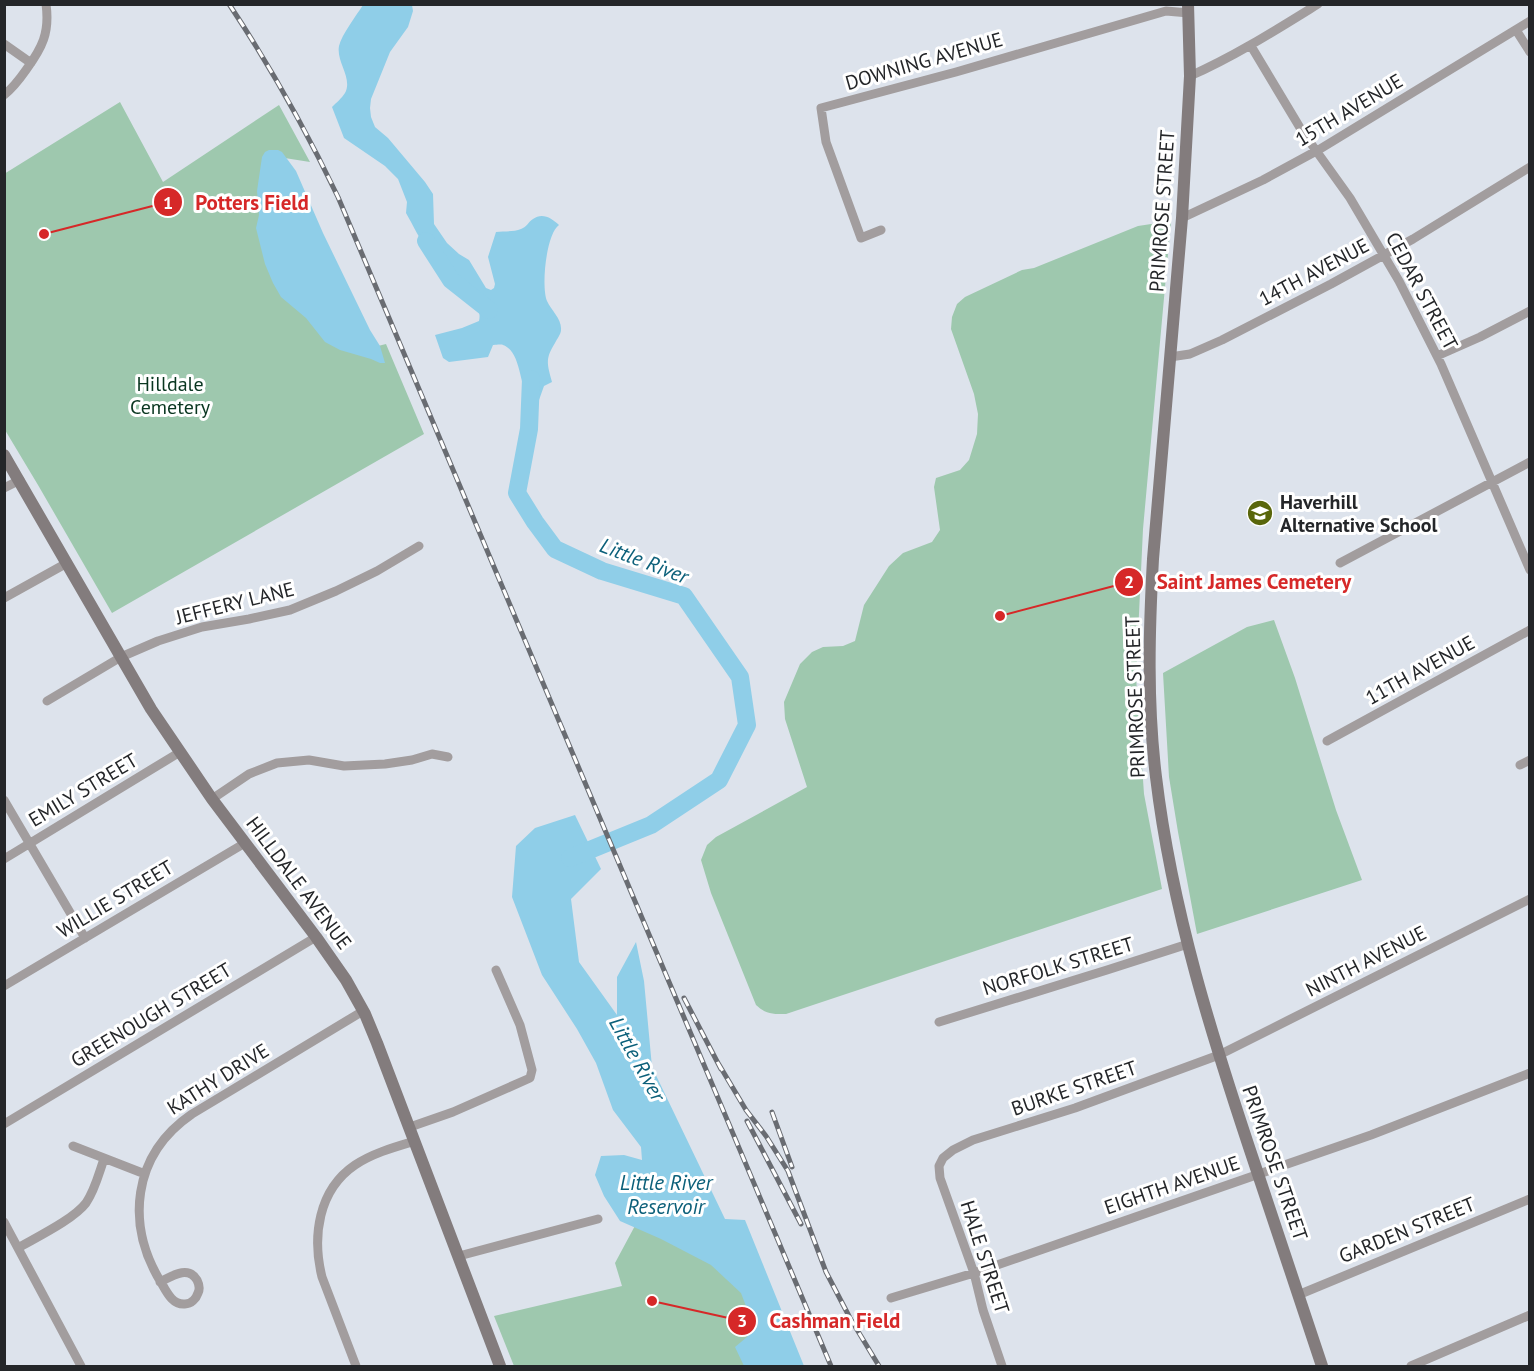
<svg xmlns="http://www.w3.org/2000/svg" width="1534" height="1371" viewBox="0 0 1534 1371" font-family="'PT Sans',sans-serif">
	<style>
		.green { fill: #9ec8ae }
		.water { fill: #8fcee8 }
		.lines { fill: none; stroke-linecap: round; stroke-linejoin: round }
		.river { stroke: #8fcee8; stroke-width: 18 }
		.street { stroke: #a29d9e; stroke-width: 9 }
		.secondary { stroke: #837c7d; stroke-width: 12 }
		.rail-casing { stroke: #696c72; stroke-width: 5 }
		.rail { stroke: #fff; stroke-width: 3; stroke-dasharray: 9; stroke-linecap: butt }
		.labels { text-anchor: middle; stroke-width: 6; stroke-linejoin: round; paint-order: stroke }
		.street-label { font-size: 20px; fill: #242629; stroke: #fff }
		.park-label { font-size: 20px; fill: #093620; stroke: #fff }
		.poi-label { font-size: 20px; font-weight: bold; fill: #242629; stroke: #fff; text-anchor: start }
		.water-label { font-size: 21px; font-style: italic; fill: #0c607a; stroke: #fff }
		.leader { fill: none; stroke: #d62828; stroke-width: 2 }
		.callout-dot { fill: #d62828; stroke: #fff; stroke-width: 2 }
		.mark-label { font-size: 18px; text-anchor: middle; font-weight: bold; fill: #fff }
		.callout-label { font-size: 21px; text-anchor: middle; font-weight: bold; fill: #d62828; stroke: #fff; stroke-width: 6; stroke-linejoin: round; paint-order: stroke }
	</style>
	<rect width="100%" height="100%" fill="#dde3ec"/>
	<path class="green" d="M120 102 163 182 279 105 310 162 272 156 370 348 386 344 424 434 112 613 38 485 5 430 4 174Z
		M1171 221 1143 529 1136 677 1144 794 1162 889 786 1014C772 1014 766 1014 756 1005L711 893 701 860 707 845 716 837 807 787 785 719 784 702 800 664 812 652 823 647 843 646 855 641 864 605 889 566 903 553 932 542 940 530 934 487 936 478 960 470 969 460 977 434 978 414 974 394 951 329 952 317 957 304 965 297 1022 270 1034 268 1138 226Z
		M1274 620 1295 678 1336 810 1362 880 1197 934 1178 832 1169 777 1163 673 1247 627Z
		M637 1222 672 1233 741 1287 758 1321 759 1366H514L494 1316 622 1286 615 1263Z"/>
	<path class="water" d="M363 5H412L413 11 408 27 390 52 371 99 370 108 371 117 375 127 388 138 425 182 433 194 434 224 447 243 459 254 469 260 486 288 491 290 494 288 495 284 488 257 496 232C504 231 514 232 521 229 527 227 528 222 533 219 542 212 552 218 559 225 546 234 541 287 547 301 551 310 562 319 561 330 561 334 557 339 555 343 545 359 547 364 552 382L544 386 539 400 530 402C519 388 522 352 503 345 502 344 494 345 493 345L488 357 449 362 443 358 435 335 462 328 479 321C485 297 444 269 430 252 420 241 413 225 406 213L407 202 398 179 385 166 344 138 332 107C336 103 342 98 345 93 353 78 336 62 339 46 342 34 356 16 363 5Z
		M269 150H278L282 152 296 171 323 233 370 330 380 346 385 363H380L371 359 340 350 325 342 306 318 281 297 273 283 265 264 256 228 259 215 257 191 262 157 265 152Z
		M575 815 601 869 571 899 579 962 617 1015V977L636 942 644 981 652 1067 725 1219 745 1220 804 1366H744L735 1347 747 1337 752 1322 741 1293 711 1265 661 1239 620 1221 604 1196 595 1175 601 1156 624 1155 642 1160 641 1147 613 1110 596 1063 577 1029 542 975 512 897 516 846 535 828Z"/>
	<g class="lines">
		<path class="river" d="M426 241 451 280 489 310
			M531 379 529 429 517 493 535 522 555 549 602 571 684 596 740 677 747 725 719 780 651 825 570 858"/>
		<path class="street" d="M1516 30 1530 52
			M4 44 31 63
			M1251 46 1302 131 1350 198 1399 281 1441 364 1530 570
			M1190 76C1235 56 1276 30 1318 4
			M4 95C13 88 19 80 26 70 42 48 50 33 46 4
			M1182 218 1263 180 1320 149 1530 21
			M881 230 861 238 826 142 821 108 956 72 1166 11 1189 13
			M1437 356 1480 337 1530 311
			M1170 357 1190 354 1222 340 1331 284 1413 239 1530 167
			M4 488 20 480
			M1340 563 1530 462
			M4 598 67 563
			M47 701 121 657 158 641 202 627 249 619 290 610 336 591 377 571 419 546
			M1327 741 1530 630
			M1520 765 1530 760
			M212 799 249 774 277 763 309 760 344 766 385 764 412 760 432 754 448 757
			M4 800 85 938
			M4 859 180 752
			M4 986 245 843
			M939 1022 1107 970 1188 944
			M4 1124 316 937
			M410 1127 453 1112 530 1078 532 1070 520 1025 496 970
			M73 1146 145 1174
			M4 1222 81 1366
			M18 1248C37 1237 74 1219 86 1203 95 1190 99 1173 104 1159
			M459 1256 598 1219
			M160 1282C172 1276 188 1265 197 1280 199 1284 200 1289 198 1293 196 1299 191 1304 185 1304 173 1305 167 1293 162 1284 125 1225 132 1155 192 1114L363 1011
			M1298 1295 1530 1199
			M891 1298 974 1273 1371 1135 1530 1073
			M356 1366 322 1277C312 1237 318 1190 355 1165 373 1153 395 1147 415 1141
			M1002 1366 983 1310 974 1273 940 1178 939 1166 943 1158 953 1150 973 1140 1075 1108 1219 1055 1530 899
			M1411 1366 1530 1315"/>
		<path class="secondary" d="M1188 4 1190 76 1182 218 1153 559C1149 631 1147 704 1156 777 1172 911 1213 1040 1256 1168 1278 1234 1300 1300 1322 1366
			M4 455 151 709 212 799 316 937 346 980 365 1014 377 1043 500 1366"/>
		<g class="rail-casing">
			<path id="rail" d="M229 4C270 66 306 130 338 197L831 1366
				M684 998 721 1069
				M718 1063 746 1110 766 1136 788 1171 826 1272 850 1318 879 1366
				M772 1112 792 1167
				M747 1121 801 1224"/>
		</g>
		<use href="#rail" class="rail"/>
	</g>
	<defs>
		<g id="school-disc" transform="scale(1.35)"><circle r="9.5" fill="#59660b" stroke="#fff"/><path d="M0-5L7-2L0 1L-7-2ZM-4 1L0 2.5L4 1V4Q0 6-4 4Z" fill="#fff"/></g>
	</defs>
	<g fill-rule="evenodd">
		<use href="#school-disc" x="1260" y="513"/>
	</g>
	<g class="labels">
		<g class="street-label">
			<text transform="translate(924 61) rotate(-16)" y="7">DOWNING AVENUE</text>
			<text transform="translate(1349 110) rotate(-31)" y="7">15TH AVENUE</text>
			<text transform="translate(1162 211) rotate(-86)" y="7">PRIMROSE STREET</text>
			<text transform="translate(1314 272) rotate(-28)" y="7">14TH AVENUE</text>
			<text transform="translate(1422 291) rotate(62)" y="7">CEDAR STREET</text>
			<text transform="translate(235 603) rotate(-14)" y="7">JEFFERY LANE</text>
			<text transform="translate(1420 670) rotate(-29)" y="7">11TH AVENUE</text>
			<text transform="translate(1135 697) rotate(-92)" y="7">PRIMROSE STREET</text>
			<text transform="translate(83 790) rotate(-31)" y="7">EMILY STREET</text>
			<text transform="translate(299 883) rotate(53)" y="7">HILLDALE AVENUE</text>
			<text transform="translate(115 899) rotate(-31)" y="7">WILLIE STREET</text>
			<text transform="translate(1366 961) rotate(-27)" y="7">NINTH AVENUE</text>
			<text transform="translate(1058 966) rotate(-17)" y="7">NORFOLK STREET</text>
			<text transform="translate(151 1015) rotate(-31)" y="7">GREENOUGH STREET</text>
			<text transform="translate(218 1079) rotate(-32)" y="7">KATHY DRIVE</text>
			<text transform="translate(1074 1088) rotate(-19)" y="7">BURKE STREET</text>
			<text transform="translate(1275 1163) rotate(71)" y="7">PRIMROSE STREET</text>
			<text transform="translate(1172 1185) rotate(-19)" y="7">EIGHTH AVENUE</text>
			<text transform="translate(1407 1230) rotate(-22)" y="7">GARDEN STREET</text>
			<text transform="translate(985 1257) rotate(72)" y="7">HALE STREET</text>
		</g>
		<g class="park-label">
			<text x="170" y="391">Hilldale<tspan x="170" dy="23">Cemetery</tspan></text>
		</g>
		<g class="poi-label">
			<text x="1280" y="509">Haverhill<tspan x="1280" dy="23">Alternative School</tspan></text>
		</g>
		<g class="water-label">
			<text transform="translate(644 561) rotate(21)" y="7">Little River</text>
			<text transform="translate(637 1059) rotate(61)" y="7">Little River</text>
			<text x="666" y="1190">Little River<tspan x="666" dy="24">Reservoir</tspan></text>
		</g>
	</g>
	<path class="leader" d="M44 234L168 202M1000 616L1129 582M652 1301L742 1321"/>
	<g class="callout-dot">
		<circle cx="44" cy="234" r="6"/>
		<circle cx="1000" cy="616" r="6"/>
		<circle cx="652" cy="1301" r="6"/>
		<circle cx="168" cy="202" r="15"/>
		<circle cx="1129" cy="582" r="15"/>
		<circle cx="742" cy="1321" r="15"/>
	</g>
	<g class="mark-label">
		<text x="168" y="209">1</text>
		<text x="1129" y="588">2</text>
		<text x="742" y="1327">3</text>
	</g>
	<g class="callout-label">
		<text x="252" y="210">Potters Field</text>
		<text x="1254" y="589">Saint James Cemetery</text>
		<text x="835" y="1328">Cashman Field</text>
	</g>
	<rect width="1534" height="1371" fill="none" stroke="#242629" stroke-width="12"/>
</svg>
